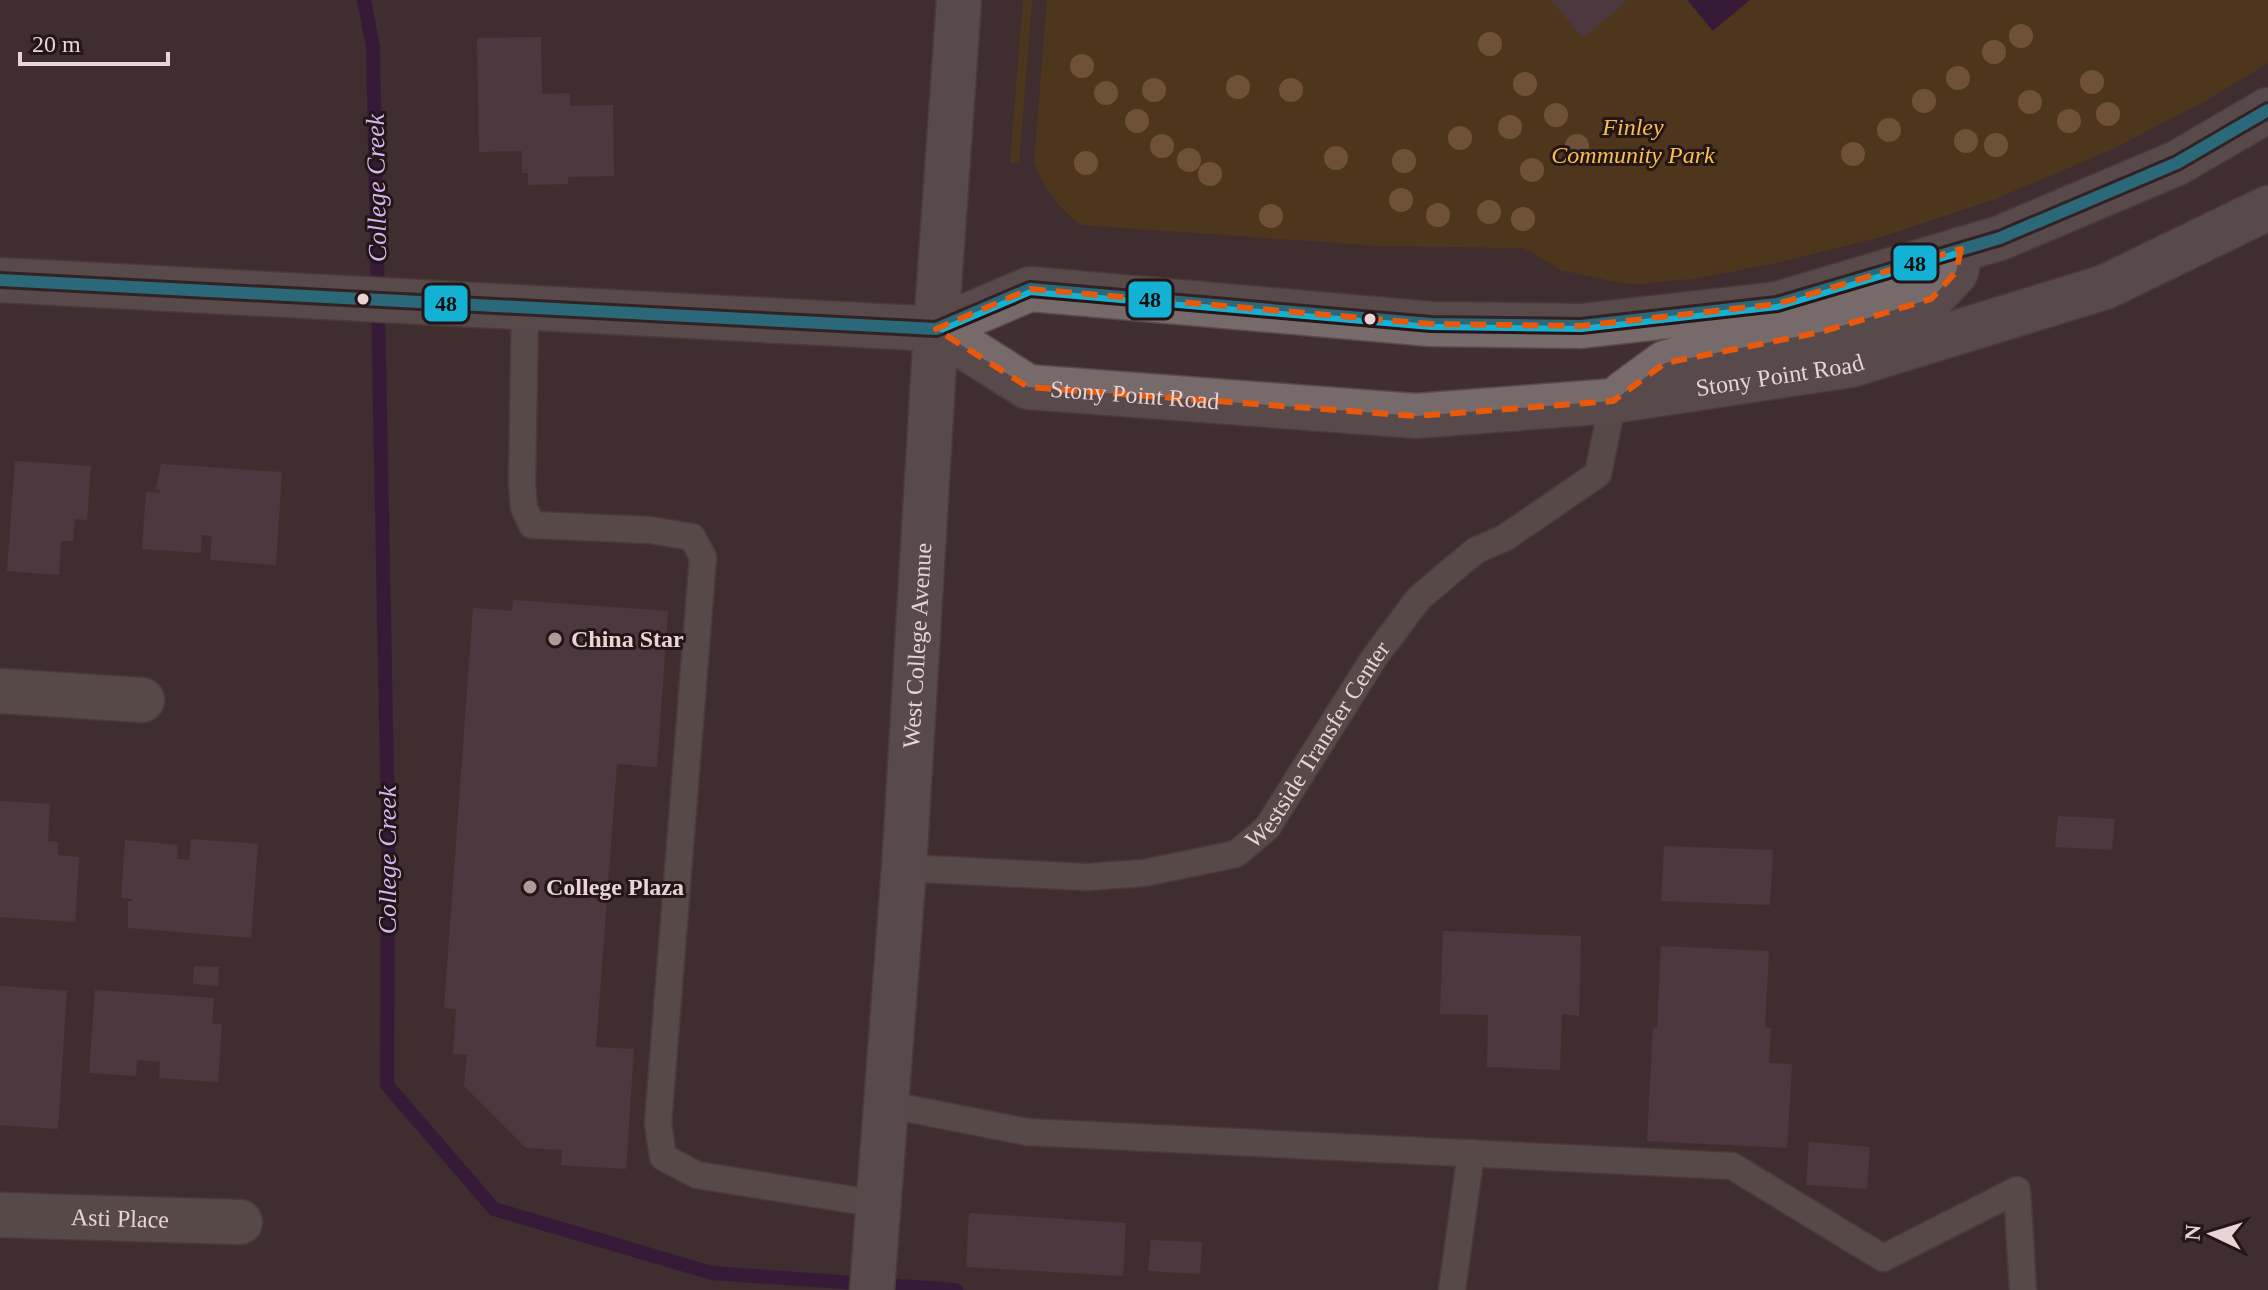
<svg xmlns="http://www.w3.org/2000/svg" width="2268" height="1290" viewBox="0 0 2268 1290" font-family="Georgia,serif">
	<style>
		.green { fill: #5f4206 }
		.water { fill: #2c0440 }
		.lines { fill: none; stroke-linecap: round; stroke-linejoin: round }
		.stream { stroke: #2c0440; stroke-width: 14 }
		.building { fill: #5c4650 }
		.service-casing { stroke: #594a4b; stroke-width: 29 }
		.minor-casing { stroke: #594a4b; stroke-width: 47 }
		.secondary-casing { stroke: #594a4b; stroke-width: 47 }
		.service { stroke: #726a67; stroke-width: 26 }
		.minor { stroke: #726a67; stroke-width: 44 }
		.secondary { stroke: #766a6a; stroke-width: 44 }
		.bus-1-casing { stroke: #241516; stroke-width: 18 }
		.bus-1 { stroke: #13b2d5; stroke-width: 12 }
		.tree { fill: #a67e40 }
		.marked { fill: none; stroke: #e8590c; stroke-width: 6; stroke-dasharray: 16 10; stroke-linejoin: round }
		.bus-dot { fill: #e9d3d5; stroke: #241516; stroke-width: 3 }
		.poi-dot { fill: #ae999b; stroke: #241516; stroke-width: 3 }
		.labels { text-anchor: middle; stroke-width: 6; stroke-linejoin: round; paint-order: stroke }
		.park-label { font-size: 24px; font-style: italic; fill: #fabf4e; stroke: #241516 }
		.street-label { font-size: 24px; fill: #e9d3d5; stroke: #241516 }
		.poi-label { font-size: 24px; font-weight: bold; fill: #e9d3d5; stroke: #241516; text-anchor: start }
		.water-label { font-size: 26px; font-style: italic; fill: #d4b7f1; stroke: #241516 }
		.line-badge { stroke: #241516; stroke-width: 3 }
		.pale-badge-label { font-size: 22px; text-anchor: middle; font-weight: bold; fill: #111 }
	</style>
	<rect width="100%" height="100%" fill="#402e30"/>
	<path class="green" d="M1023 0H1032L1019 163H1010Z
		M1047 0H2268V63L2205 101 2111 150 1995 199 1878 238 1781 262 1700 278 1639 284 1620 283 1561 270 1524 248 1381 246 1081 225C1059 208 1043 188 1034 162Z"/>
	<path class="water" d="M1687 0H1750L1713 31Z"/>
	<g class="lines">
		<path class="stream" d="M364 0 373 47 388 824 387 1085 494 1209 712 1273 956 1290"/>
	</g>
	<path class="building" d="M1551 0H1624L1626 2 1583 38Z
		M541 37 542 94 570 93V106L613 105 614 176 568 177V184L528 185V173H522V151L479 152 477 38Z
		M15 461 91 466 87 520 75 519 73 541H61L59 575 7 571Z
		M161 464 282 472 276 565 210 560 212 536 202 535 201 553 142 549 146 492 160 493V490L156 489Z
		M513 600 668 611 657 767 617 764 596 1047 634 1049 626 1169 561 1165 562 1150 526 1148 464 1086 467 1055 453 1054 456 1009 444 1008 473 608 512 611Z
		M0 801 50 804 48 841 58 842V855L79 857 75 922 0 917Z
		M2058 816 2115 819 2112 850 2055 847Z
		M191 839 258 844 251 938 128 928V901H132V899L121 898 125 840 178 845 177 859 189 860Z
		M1664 846 1773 850 1770 905 1661 901Z
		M1443 931 1581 936 1579 1016 1562 1014 1560 1070 1487 1067 1488 1015 1440 1014Z
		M1661 946 1769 951 1765 1027 1771 1028 1769 1063 1792 1064 1787 1148 1647 1141 1653 1027 1657 1028Z
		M194 966 219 967 218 986 193 984Z
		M0 986 67 991 58 1129 0 1125Z
		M95 990 214 998 212 1024H222L218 1082 159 1078 160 1062 137 1060 136 1076 89 1073Z
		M1809 1142 1870 1147 1867 1189 1806 1185Z
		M969 1213 1126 1223 1123 1276 966 1267Z
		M1151 1240 1202 1242 1200 1274 1148 1271Z"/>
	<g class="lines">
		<g class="service-casing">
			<g id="service">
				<path d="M525 309 522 484 524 508 532 525 650 530 692 537 703 557 658 1123 663 1157 697 1175 878 1204"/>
				<path id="s1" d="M904 868 1086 877 1144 873 1236 854 1267 828 1374 658 1419 598 1475 551 1506 537 1598 474 1613 401"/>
				<path d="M885 1104 1027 1132 1732 1166 1883 1258 2017 1190 2023 1290"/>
				<path d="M1452 1290 1471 1153"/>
			</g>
		</g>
		<g class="minor-casing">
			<g id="minor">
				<path d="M0 691 142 700"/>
				<path id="s2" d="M0 1215 240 1222"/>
			</g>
		</g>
		<g class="secondary-casing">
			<g id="secondary">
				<path d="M0 280 936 329 1030 289 1431 324 1581 326 1777 304 2000 238 2177 163 2268 110"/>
				<path id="s3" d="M936 329 1028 387 1416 416 1613 401 1851 365 2105 287 2268 208"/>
				<path d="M1624 393 1665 363 1710 350 1821 332 1931 299 1956 272 1961 249"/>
				<path id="s4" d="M872 1290 904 868 936 329 959 0"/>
			</g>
		</g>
		<use href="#service" class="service"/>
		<use href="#minor" class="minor"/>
		<use href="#secondary" class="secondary"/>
		<g class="bus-1-casing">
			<path id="bus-1" d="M0 280 936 329 1030 289 1431 324 1581 326 1777 304 2000 238 2177 163 2268 110"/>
		</g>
		<use href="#bus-1" class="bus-1"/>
	</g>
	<g class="tree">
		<circle cx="2021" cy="36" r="12"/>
		<circle cx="1490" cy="44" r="12"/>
		<circle cx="1994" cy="52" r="12"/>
		<circle cx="1082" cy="66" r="12"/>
		<circle cx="1958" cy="78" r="12"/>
		<circle cx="2092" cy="82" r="12"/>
		<circle cx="1525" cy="84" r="12"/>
		<circle cx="1238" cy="87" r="12"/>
		<circle cx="1154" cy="90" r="12"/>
		<circle cx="1291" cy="90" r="12"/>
		<circle cx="1106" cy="93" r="12"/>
		<circle cx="1924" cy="101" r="12"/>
		<circle cx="2030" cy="102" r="12"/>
		<circle cx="2108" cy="114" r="12"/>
		<circle cx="1556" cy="115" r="12"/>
		<circle cx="1137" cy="121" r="12"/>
		<circle cx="2069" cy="121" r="12"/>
		<circle cx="1510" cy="127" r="12"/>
		<circle cx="1889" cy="130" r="12"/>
		<circle cx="1460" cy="138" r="12"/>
		<circle cx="1966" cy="141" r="12"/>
		<circle cx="1996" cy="145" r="12"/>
		<circle cx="1162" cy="146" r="12"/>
		<circle cx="1577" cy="146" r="12"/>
		<circle cx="1853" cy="154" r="12"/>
		<circle cx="1336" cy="158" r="12"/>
		<circle cx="1189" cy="160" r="12"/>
		<circle cx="1404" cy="161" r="12"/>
		<circle cx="1086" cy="163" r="12"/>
		<circle cx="1532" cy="170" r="12"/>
		<circle cx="1210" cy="174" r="12"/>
		<circle cx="1401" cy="200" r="12"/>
		<circle cx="1489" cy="212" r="12"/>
		<circle cx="1438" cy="215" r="12"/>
		<circle cx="1271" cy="216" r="12"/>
		<circle cx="1523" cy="219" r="12"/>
	</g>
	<path d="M0 0H2268V1290H0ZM1961 249 1956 272 1931 299 1821 332 1665 363 1613 401 1416 416 1028 387 936 329 1030 289 1431 324 1581 326 1777 304Z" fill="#402e30" fill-opacity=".55" fill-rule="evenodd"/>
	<path class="marked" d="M1961 249 1956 272 1931 299 1821 332 1665 363 1613 401 1416 416 1028 387 936 329 1030 289 1431 324 1581 326 1777 304Z"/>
	<g class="bus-dot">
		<circle cx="363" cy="299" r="7"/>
		<circle cx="1370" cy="319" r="7"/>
	</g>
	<g class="poi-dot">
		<circle cx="555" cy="639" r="8"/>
		<circle cx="530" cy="887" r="8"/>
	</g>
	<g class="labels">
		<g class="park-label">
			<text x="1633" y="135">Finley<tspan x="1633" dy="28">Community Park</tspan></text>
		</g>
		<g class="street-label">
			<text dy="8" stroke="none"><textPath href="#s3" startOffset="864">Stony Point Road</textPath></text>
			<text dy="8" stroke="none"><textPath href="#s3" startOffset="216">Stony Point Road</textPath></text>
			<text dy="8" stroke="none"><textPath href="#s4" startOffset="646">West College Avenue</textPath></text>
			<text dy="8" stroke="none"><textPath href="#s1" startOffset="472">Westside Transfer Center</textPath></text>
			<text dy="8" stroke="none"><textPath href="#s2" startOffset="120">Asti Place</textPath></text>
		</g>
		<g class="poi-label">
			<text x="571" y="647">China Star</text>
			<text x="546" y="895">College Plaza</text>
		</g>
		<g class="water-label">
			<text transform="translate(376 188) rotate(-91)" y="9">College Creek</text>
			<text transform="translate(387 860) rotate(-90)" y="9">College Creek</text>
		</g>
	</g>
	<g class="line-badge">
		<rect x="1892" y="244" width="46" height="38" rx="8" fill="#13b2d5"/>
		<rect x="1127" y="280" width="46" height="39" rx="8" fill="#13b2d5"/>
		<rect x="423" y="284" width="46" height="39" rx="8" fill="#13b2d5"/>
	</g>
	<g class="pale-badge-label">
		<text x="1915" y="271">48</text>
		<text x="1150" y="307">48</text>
		<text x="446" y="311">48</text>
	</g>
	<g transform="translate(2212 1234) rotate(274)" stroke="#241516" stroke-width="6" paint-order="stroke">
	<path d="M0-6L14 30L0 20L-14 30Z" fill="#e9d3d5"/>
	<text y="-12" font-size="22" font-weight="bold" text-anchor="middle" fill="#e9d3d5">N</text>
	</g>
	<path d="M20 52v12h148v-12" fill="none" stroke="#e9d3d5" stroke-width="4"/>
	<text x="32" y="52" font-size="24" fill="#e9d3d5" stroke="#241516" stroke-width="6" paint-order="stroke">20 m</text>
</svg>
